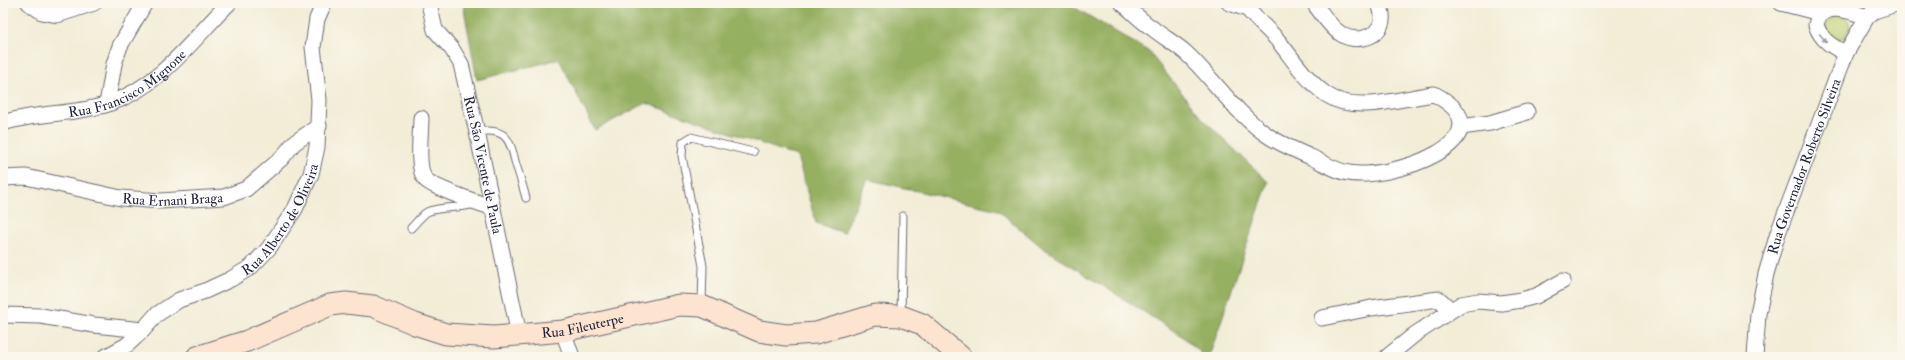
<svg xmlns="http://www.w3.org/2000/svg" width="1905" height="360" viewBox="0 0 1905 360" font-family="'IM FELL Double Pica',serif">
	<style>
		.green { fill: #bdcd6f; stroke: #707855 }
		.forest { fill: #96b062; stroke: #5c694e }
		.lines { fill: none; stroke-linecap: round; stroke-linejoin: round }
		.lane-casing { stroke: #6b6972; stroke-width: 9 }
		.street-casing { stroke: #6b6972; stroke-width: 17 }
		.secondary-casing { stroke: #6b6972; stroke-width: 23 }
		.lane { stroke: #fff; stroke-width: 7 }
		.street { stroke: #fff; stroke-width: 15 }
		.secondary { stroke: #fde4d0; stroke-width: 21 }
		.oneway { fill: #9c9ca7 }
		.labels { text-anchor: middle; stroke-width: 3.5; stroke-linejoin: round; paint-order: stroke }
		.street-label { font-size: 14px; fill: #22223b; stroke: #fbf7ec }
	</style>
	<rect width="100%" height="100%" fill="#fbf7ec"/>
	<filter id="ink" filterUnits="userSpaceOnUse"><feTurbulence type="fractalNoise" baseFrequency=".025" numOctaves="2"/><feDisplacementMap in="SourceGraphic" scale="8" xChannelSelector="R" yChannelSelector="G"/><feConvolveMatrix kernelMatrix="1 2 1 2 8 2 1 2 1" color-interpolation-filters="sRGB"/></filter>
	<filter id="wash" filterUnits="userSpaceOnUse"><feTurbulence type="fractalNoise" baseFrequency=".012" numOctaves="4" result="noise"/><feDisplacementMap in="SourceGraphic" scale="16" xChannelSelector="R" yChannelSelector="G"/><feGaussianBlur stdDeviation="0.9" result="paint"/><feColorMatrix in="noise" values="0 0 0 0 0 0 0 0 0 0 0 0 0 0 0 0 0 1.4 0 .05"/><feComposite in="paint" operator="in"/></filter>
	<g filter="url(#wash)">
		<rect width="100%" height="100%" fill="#f2edd7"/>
		<path class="green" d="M1826 27a12 12 0 1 1 24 0a12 12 0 1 1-24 0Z"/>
		<path class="forest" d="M463 3H1067L1148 51 1202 118 1268 182 1209 357H1206L1182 336 1043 248 998 210 867 179 844 233 816 223 797 156 646 103 595 130 559 59 477 80Z"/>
	</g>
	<g filter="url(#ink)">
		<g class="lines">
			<g class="lane-casing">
				<path id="lane" d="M477 132C507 127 510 140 516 165 520 176 523 187 526 198
					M411 228C416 223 421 216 427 212 439 206 460 209 474 204
					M702 303 703 266 682 156 683 142 691 137 753 152
					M901 314 903 216"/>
			</g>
			<g class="street-casing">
				<g id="street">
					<path d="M29 3 42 12 57 15 94 3"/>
					<path id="s1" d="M429 3 435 30 452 49 461 64 477 132 519 335"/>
					<path d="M1122 3C1132 11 1141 21 1152 28 1163 37 1176 44 1186 53 1214 79 1238 117 1270 137 1283 145 1299 152 1313 158 1323 163 1333 169 1344 172 1386 184 1517 138 1434 94 1402 98 1355 114 1327 95 1308 82 1294 61 1280 43 1269 29 1253 18 1243 3"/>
					<path d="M1229 3 1247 9"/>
					<path d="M1781 3 1820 13"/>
					<path d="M1316 6C1323 15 1331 28 1341 34 1353 42 1375 40 1381 24 1384 18 1381 9 1379 3"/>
					<path d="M1846 53C1832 47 1821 40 1816 25 1820 0 1850 11 1867 17"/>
					<path d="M107 104 114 64 120 46 145 3"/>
					<path d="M421 118C421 133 416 167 425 179 433 188 479 203 493 208"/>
					<path id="s2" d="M3 123C36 112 75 115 108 104 160 87 192 40 229 3"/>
					<path d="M1461 127 1490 123 1527 112"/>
					<path id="s3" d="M3 178 26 177 121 198 160 201 224 197 246 189 282 158 294 143 319 126"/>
					<path d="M3 315 41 316 94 325 143 330"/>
					<path d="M1322 318 1371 308 1439 299 1451 310"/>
					<path d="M563 331 572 357"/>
					<path id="s4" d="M105 357 127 345 143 330 156 315 179 300 205 291 231 279 251 267 269 248 295 209 311 174 317 147 319 100 313 47 317 19 324 3"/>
					<path d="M1387 357 1414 335 1461 304 1478 301 1502 303 1521 300 1536 296 1563 281"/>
					<path id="s5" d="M1755 357 1758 314 1766 274 1778 233 1846 53 1867 17 1874 11 1899 3"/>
				</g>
			</g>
			<g class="secondary-casing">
				<g id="secondary">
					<path id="s6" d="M197 357 247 341 330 305 346 303 373 306 415 324 446 334 494 337 563 331 679 305 702 306 759 331 786 335 816 333 875 315 901 316 922 324 961 357"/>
				</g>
			</g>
			<use href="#lane" class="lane"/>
			<use href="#street" class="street"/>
			<use href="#secondary" class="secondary"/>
		</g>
		<defs><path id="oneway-solid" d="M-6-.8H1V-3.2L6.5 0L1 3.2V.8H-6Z"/></defs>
		<use class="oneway" href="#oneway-solid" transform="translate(1823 38) rotate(50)"/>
	</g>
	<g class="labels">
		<g class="street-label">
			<text dy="5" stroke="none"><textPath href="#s2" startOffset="133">Rua Francisco Mignone</textPath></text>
			<text dy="5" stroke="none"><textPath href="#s1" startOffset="174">Rua São Vicente de Paula</textPath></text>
			<text dy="5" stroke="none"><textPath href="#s5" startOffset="198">Rua Governador Roberto Silveira</textPath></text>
			<text dy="5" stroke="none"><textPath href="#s3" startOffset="172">Rua Ernani Braga</textPath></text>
			<text dy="5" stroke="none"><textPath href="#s4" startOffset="230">Rua Alberto de Oliveira</textPath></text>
			<text dy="5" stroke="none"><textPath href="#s6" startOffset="402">Rua Fileuterpe</textPath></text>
		</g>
	</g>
	<rect width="1905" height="360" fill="none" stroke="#fbf7ec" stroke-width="16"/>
</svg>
